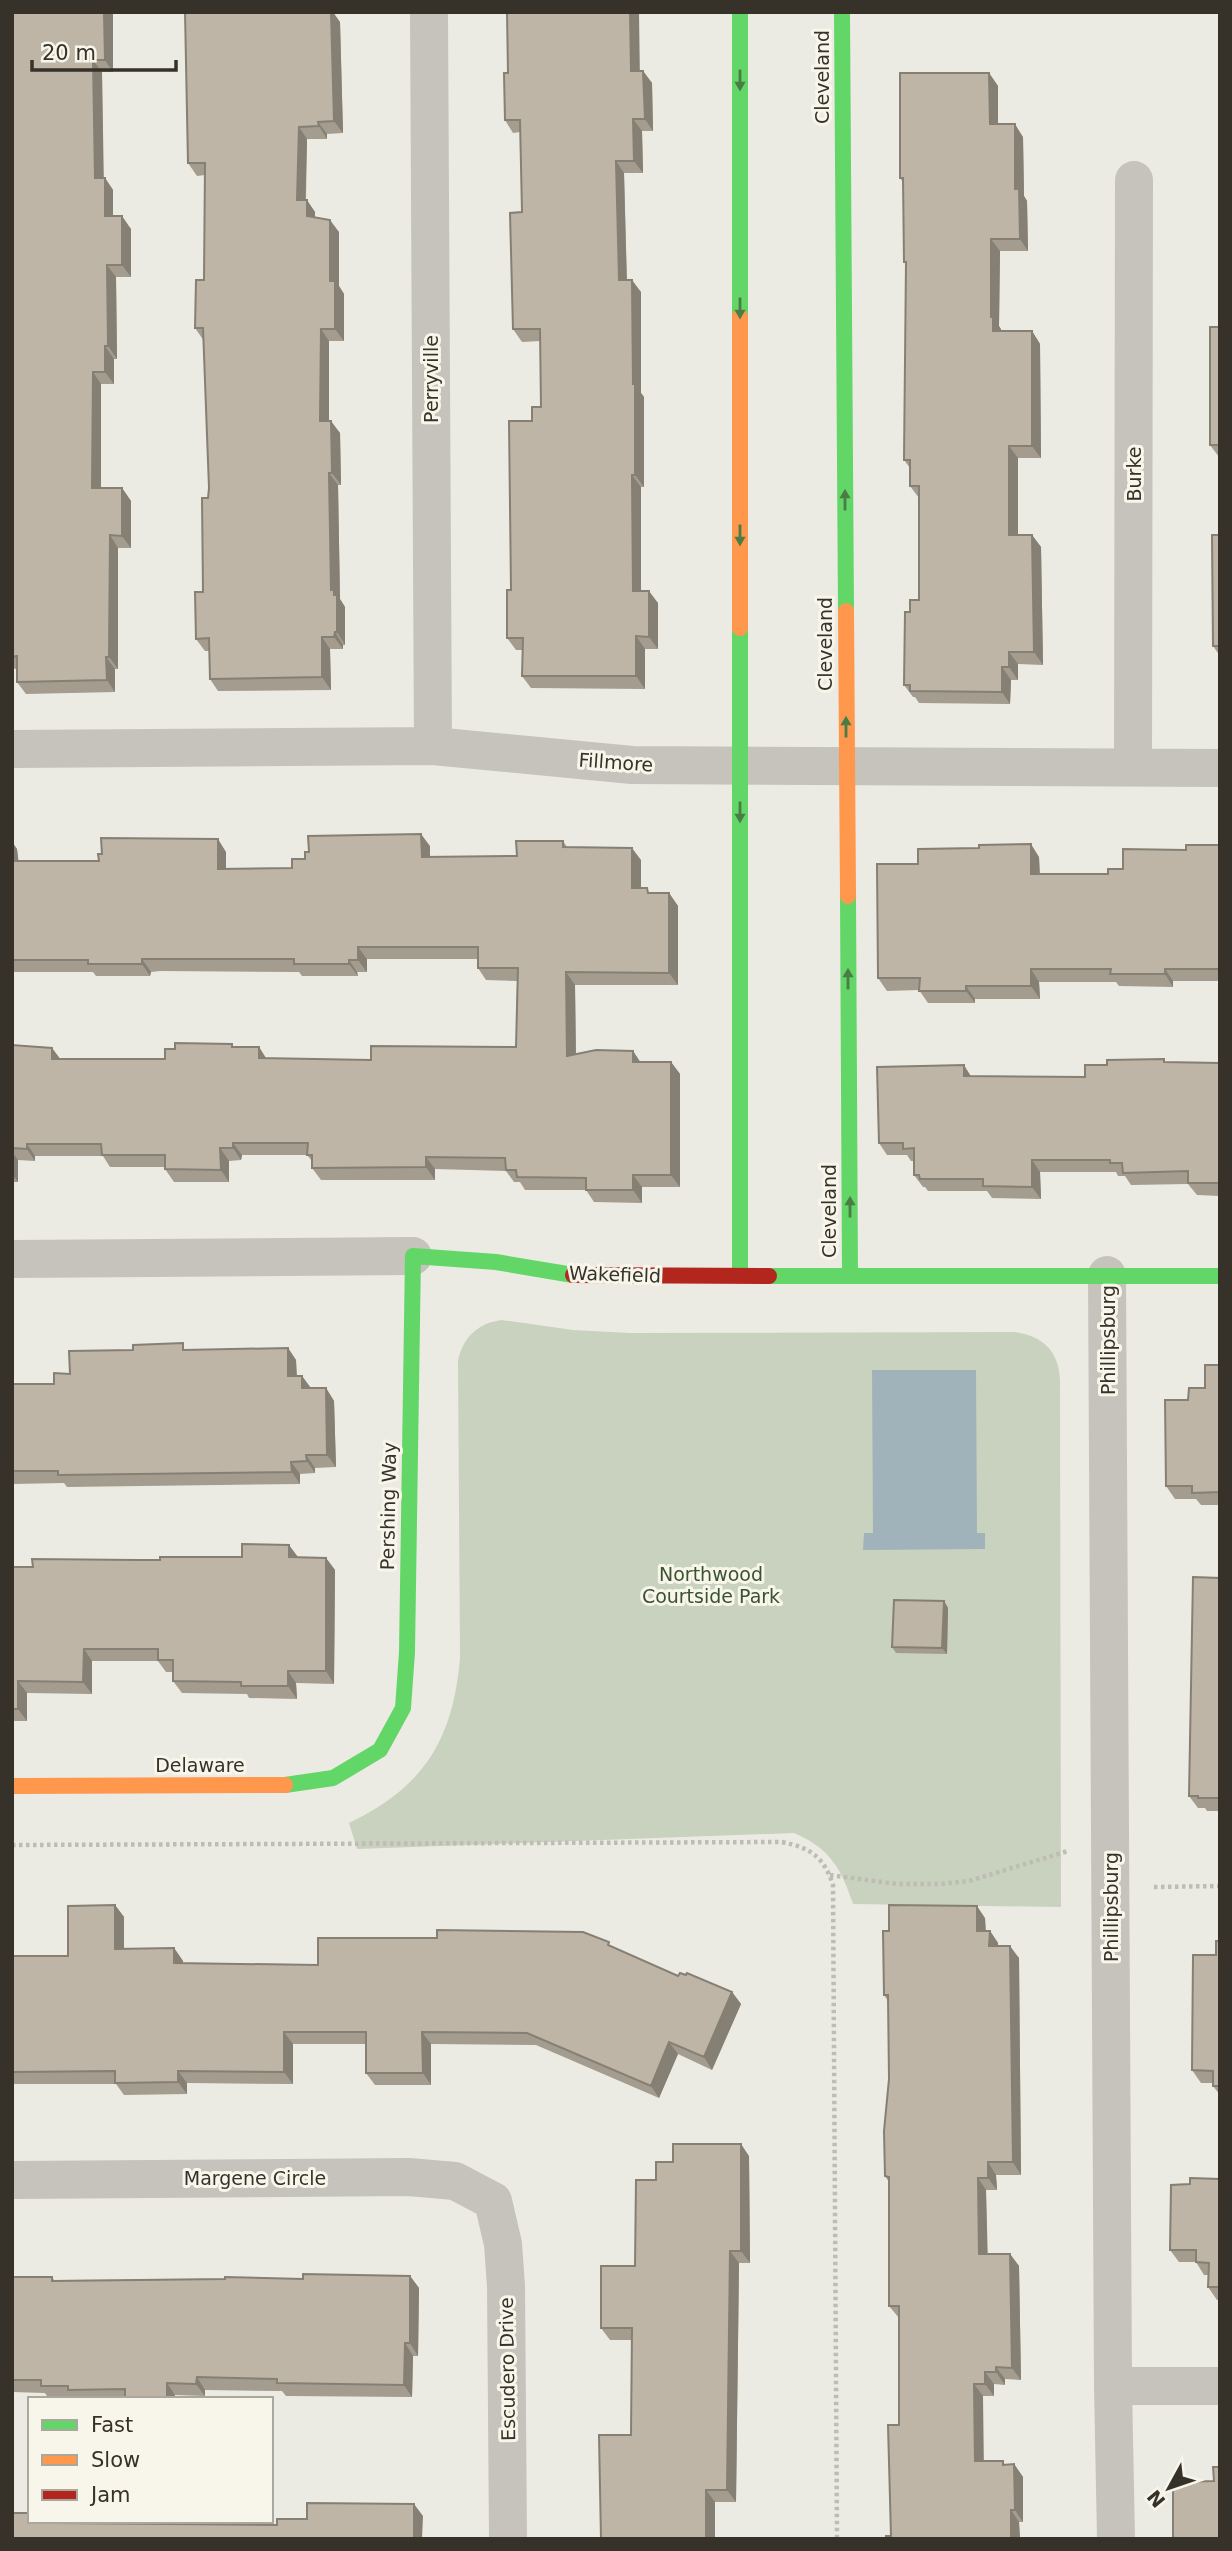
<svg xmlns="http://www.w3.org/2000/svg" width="1232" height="2551" viewBox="0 0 1232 2551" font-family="'DejaVu Sans',sans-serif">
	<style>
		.green { fill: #c8d2be }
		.water { fill: #a0b3bb }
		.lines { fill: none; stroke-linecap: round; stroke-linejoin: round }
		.path { stroke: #bebcb4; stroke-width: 4.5; stroke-dasharray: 3.5 3.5; stroke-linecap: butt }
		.street { stroke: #c5c3bc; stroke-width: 38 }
		.fast { stroke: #63d668; stroke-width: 16 }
		.slow { stroke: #ff974d; stroke-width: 16 }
		.jam { stroke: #b3261e; stroke-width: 16 }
		.wall { fill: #a39c8f }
		.shaded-wall { fill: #857f74 }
		.building { fill: #beb5a6; stroke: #857f74; stroke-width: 2 }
		.oneway { fill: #4a7c46 }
		.labels { text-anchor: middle; stroke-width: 6; stroke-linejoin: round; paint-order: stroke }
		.street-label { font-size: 19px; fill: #36322a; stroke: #f8f6eb }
		.park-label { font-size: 19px; fill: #3a5230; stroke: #f8f6eb }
	</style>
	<rect width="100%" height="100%" fill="#ecebe3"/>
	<path class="green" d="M502 1320 573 1330 630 1333 1015 1332C1043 1336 1059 1351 1060 1380L1061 1907 853 1904C842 1870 830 1848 794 1833L357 1849 349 1823C424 1787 453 1740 460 1658L458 1361C463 1337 478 1323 502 1320Z"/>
	<path class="water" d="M872 1370H976L977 1533H985V1549L863 1550 864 1533H873Z"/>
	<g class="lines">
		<path class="path" d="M12 1845 782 1842C811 1848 824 1857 833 1885L837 2539
			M830 1875 897 1884H940L969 1881 1068 1851
			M1154 1887 1220 1886"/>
		<path class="street" d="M429 12 433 746
			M12 749 433 746 632 765 1220 768
			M1133 767 1134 180
			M12 1259 413 1256
			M1107 1275 1113 2386 1116 2539
			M12 2180 409 2177 455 2181 493 2201 503 2244 506 2286 508 2539
			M1113 2386H1220"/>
		<path class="fast" d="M740 12V317
			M842 12 846 611
			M740 628V1275
			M848 896 850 1275
			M769 1276H1220
			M285 1785 333 1778 380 1750 403 1708 407 1652 413 1256 496 1262 573 1275"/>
		<path class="slow" d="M740 317V628
			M846 611 848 896
			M12 1786 285 1785"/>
		<path class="jam" d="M573 1275 769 1276"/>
	</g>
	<path class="wall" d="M12 12H113V72H102L103 178H105L113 190V216L131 229V277H116L117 359H114V384H101V488H122L131 501V548H118V669H115V692L26 694 17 682V669H15L12 666Z
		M340 22 343 133 327 134V139H307L306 200 315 212V218L339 232V286L344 294V341H329V421L340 433 341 485H338L340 599 345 607V645H343V649H330L331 690 218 691 210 679 209 651H205L196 639 203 592 209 488 204 341 195 328 204 280 205 175 197 176 188 163Z
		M643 71 652 83 653 131H642L643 173H624L627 280 641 292V393L644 397V487H641V591L658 603V649H645V689L531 688 522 676 523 650H516L507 638 511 590 532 421 541 407 540 341 522 342 513 329 522 212 520 132 513 133 505 120 508 73Z
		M989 73 998 86V124L1023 137 1024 196 1027 201 1028 251H1000L999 326 1001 331H1032L1040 344 1041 458H1018V535H1032L1041 547 1043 665 1018 664V680H1011L1010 704 919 703 915 697H913L904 685 910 612 919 600V498L910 486V468L904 460 906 265 904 262 903 182 900 178Z
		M1220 327V457H1219L1210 445Z
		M1220 535V656L1213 646Z
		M563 841 567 847 641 860V888L651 893H669L678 906V985H575L576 1054 633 1051 640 1062H671L680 1074V1187H642V1203L594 1202 586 1190H525L520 1182H514L506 1171 435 1169V1180H321L312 1168V1161L307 1155H242L241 1160 229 1161V1182H174L165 1169V1167H110L103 1156H35V1161L18 1160V1182H12V1045L52 1048 60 1059H165L234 1047H259L266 1058 371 1060 516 1047 517 981 486 980 478 968V959H367V972H357L358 976H302L299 972 160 971 151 972 150 976H96L93 972H12V842L17 849 18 861H99L226 852V869L292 868 305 859 430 846V857L517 856Z
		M1220 845V981H1173V987L1119 986 1116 982H1039L1040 999H975V1003H928L919 990 887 991 878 978 918 864 1039 857 1040 874H1108L1186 850Z
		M1166 1063H1220V1196L1197 1195 1188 1184 1131 1185 1125 1176H1118L1116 1172H1040L1041 1199 992 1198 987 1191H928L925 1187H923L914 1175V1161H911L907 1155H887L879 1143 972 1076 1085 1077Z
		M288 1348 296 1360 297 1376H302L310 1388H326L334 1401 336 1467 315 1468V1473L300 1474V1484L67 1487 64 1483 12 1484V1384H54L70 1374 187 1350Z
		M1220 1365V1505H1201L1196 1499H1175L1166 1486 1188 1400 1205 1388Z
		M298 1557 326 1558 335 1570 334 1684 296 1683 297 1699 249 1698 247 1694 182 1693 173 1681V1672H166L158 1661H92V1694L27 1693V1721H12V1567H33L137 1560Z
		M1220 1578V1811H1207L1205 1808H1198L1189 1796Z
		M944 1601 948 1608 947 1654 896 1653 892 1647Z
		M115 1905 124 1917V1949L174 1948 183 1961V1964L318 1965 613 1948 678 1976 732 1992 741 2004 712 2070 678 2054 659 2098 536 2045 431 2044V2085H375L366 2073V2044H293V2084L187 2083V2094L124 2095 116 2084H12V1956H68Z
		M985 1918 986 1931H990L998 1943V1946L1019 1958 1021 2175H996L997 2190H986L987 2254H1010L1019 2266 1021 2380 1005 2379V2385L994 2384V2396H983V2461H1003L1005 2465 1014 2464 1023 2477V2522H1019L1020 2539H886L891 2536 899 2425V2318L889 2306V2182L885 2176 889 2079 888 2001 884 1995 889 1931Z
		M1220 1941V2095L1213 2086V2083H1201L1192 2070 1216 1955Z
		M749 2156 750 2263H739L736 2502H715V2539H601L631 2435 632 2340H610L601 2328 635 2266 656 2180 673 2162Z
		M1220 2179V2300H1217L1208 2287 1209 2275H1204L1196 2262H1179L1170 2250 1190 2184Z
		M410 2276 419 2288 418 2356H413L412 2397 286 2396 282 2391 205 2390V2396L175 2395V2399H49L45 2393 12 2392V2277H52L54 2280 303 2279Z"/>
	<path class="shaded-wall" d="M104 12H113V72L105 60Z
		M331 12H333L340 22 343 133 334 121Z
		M630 12H639L640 83 631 71Z
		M93 60 102 72 104 190 95 178Z
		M643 71 652 83 653 131 645 119Z
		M989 73 998 86V137L990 124Z
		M633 119 642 131 643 173 634 161Z
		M318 122 327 134V139L319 126Z
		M1015 124 1023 137 1024 196 1027 201 1028 251 1020 239 1015 189Z
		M299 127 307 139 305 212 297 200Z
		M616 161 624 173 627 292 619 280Z
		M105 178 113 190V229L105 216Z
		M307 200 315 212V229L307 216Z
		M122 216 131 229V277L122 265Z
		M330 220 339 232V286L344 294V341L335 329 330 281Z
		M991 239 1000 251 999 326 1001 329 1002 343 993 331 991 317Z
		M107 265 116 277 117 359 108 346Z
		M632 280 641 292V393L644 397V487L635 475 633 384Z
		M321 329 329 341V433L320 421Z
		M1032 331 1040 344 1041 458 1032 446Z
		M105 346 114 359V384L105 372Z
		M93 372 101 384V500L92 488Z
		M331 421 340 433 341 485 332 473Z
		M1009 446 1018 458V547L1009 535Z
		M329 473 338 485 340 599 345 607V645L337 632 331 590Z
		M632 475 641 487V603L633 591Z
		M122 488 131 501V548L122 536Z
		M110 535 118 548V669L109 657Z
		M1032 535 1041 547 1043 665 1034 652Z
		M649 591 658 603V649L649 637Z
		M335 632 343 645V649L334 637Z
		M636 636 645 649V689L636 676Z
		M322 637 330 649 331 690 322 677Z
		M1009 652 1018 664V680L1009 667Z
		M106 657 115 669V692L107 680Z
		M1002 667 1011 680 1010 704 1002 692Z
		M421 834 430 846V869L422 857Z
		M218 839 226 852V881L218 869Z
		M12 842 17 849 20 873 12 862Z
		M1031 844 1039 857 1040 886 1031 874Z
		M632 848 641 860V900L632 888Z
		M669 893 678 906V985L669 973Z
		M358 947 367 959V972L358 960Z
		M142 959 151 972 150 976 142 964Z
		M349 960 357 972 358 976 349 964Z
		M1031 969 1039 982 1040 999 1031 986Z
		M1165 969 1173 981V987L1165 974Z
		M566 972 575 985 576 1068 567 1056Z
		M966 986 975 999V1003L966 991Z
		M259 1047 267 1060 259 1058Z
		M52 1048 61 1060 52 1059Z
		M633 1051 641 1063 633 1062Z
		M671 1062 680 1074V1187L671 1175Z
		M964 1065 972 1078 964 1076Z
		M233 1143 242 1155 241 1160 233 1148Z
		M27 1144 35 1156V1161L27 1149Z
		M220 1148 229 1161V1182L221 1170Z
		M12 1152 18 1160V1182L12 1174Z
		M426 1157 435 1169V1180L426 1167Z
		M1032 1160 1040 1172 1041 1199 1032 1187Z
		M633 1175 642 1187V1203L633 1190Z
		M288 1348 296 1360 297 1388 288 1376Z
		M302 1376 311 1388H302Z
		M326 1388 334 1401 336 1467 327 1455Z
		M306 1455 315 1468V1473L307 1461Z
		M291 1462 300 1474V1484L292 1472Z
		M289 1545 298 1557H289Z
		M326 1558 335 1570 334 1684 326 1671Z
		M944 1601 948 1608 947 1654 942 1648Z
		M84 1649 92 1661V1694L83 1682Z
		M288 1671 296 1683 297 1699 288 1686Z
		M18 1681 27 1693V1721L18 1709Z
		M115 1905 124 1917V1961L115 1949Z
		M977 1906 985 1918 986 1943 977 1931Z
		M990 1931 998 1943V1958L989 1946Z
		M1010 1946 1019 1958 1021 2175 1013 2162Z
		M174 1948 183 1961V1976L174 1963Z
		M732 1992 741 2004 712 2070 704 2057Z
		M284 2032 293 2044V2084L284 2072Z
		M422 2032 431 2044V2085L423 2073Z
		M669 2042 678 2054 659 2098 651 2086Z
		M178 2071 187 2083V2094L178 2082Z
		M741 2144 749 2156 750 2263 741 2251Z
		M988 2162 996 2175 997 2190 988 2178Z
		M978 2178 986 2190 988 2266 979 2254Z
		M730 2251 739 2263 736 2502 727 2490Z
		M1010 2254 1019 2266 1021 2380 1012 2368Z
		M410 2276 419 2288 418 2356 410 2343Z
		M405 2343 413 2356 412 2397 404 2385Z
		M996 2367 1005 2379V2385L996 2372Z
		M985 2372 994 2384V2396L985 2384Z
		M197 2377 205 2390V2396L196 2384Z
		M167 2383 175 2395V2399H167Z
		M974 2384 983 2396 984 2474 975 2461Z
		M1014 2464 1023 2477V2522L1015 2510Z
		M706 2490 715 2502V2539H706Z
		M414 2504 423 2516 422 2539H414Z
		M1011 2510 1019 2522 1020 2539H1011Z"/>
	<path class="building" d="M12 12H104L105 60H93L95 178H105V216H122V265H107L108 346H105V372H93L92 488H122V536L110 535 109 657H106L107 680 17 682V656L12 657Z
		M185 12H331L334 121 318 122 319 126 299 127 297 200H307V216L330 220V281H335V329H321L320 421H331L332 473H329L331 590H334V595H337V632H335L334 637H322V677L210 679 209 638 196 639 195 592H203L202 498H208L209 488 203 328H195L196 280H204L205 163H188Z
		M507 12H630L631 71H643L645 119H633L634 161H616L619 280H632L633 384H635V475H632L633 591H649V637L636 636V676H522L523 638H507V590H511L509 421H532V407H541L540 329H513L510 213 522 212 520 120H505L504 73H508Z
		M900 73H989L990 124H1015V189H1019L1020 239H991V317H993V331H1032V446H1009V535H1032L1034 652H1009V667H1002V692L910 691V685H904L905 612H910V600H919V486H910V460H904L906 262H904L903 178H900Z
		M1210 327H1220V445H1210Z
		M1212 535H1220V646H1213Z
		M421 834 422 857 517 856 516 841H563V847L632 848V888H647L648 893H669V973L566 972 567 1056 596 1050 633 1051V1062H671V1175H633V1190H586V1178L517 1177 516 1170H506L505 1158 426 1157V1167L312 1168V1155H307L308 1143H233V1148H220L221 1170 165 1169V1155H102L101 1144H27V1149L12 1148V1045L52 1048V1059H165V1049H175V1043L232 1044V1047H259V1058L371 1060V1046L516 1047 518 968H478V947H358V960H349V964H294V959H142V964H88V960H12V861H99L98 854H102L101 838 218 839V869L292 868V859H305V852H309L308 836Z
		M1031 844V874H1108V869H1123V849L1186 850V845H1220V969H1165V974H1110L1111 969H1031V986H966V991H919L920 978H878L877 864H918V849L979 848V845Z
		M1164 1059V1062L1220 1063V1183H1188V1171L1123 1173 1122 1163H1110V1160H1032V1187L983 1186V1179H920L919 1175H914V1148L903 1149V1143H879L877 1067 964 1065V1076L1085 1077V1065H1107V1060Z
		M183 1343V1350L288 1348V1376H302V1388H326L327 1455H306L307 1461 291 1462 292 1472 58 1475V1471H12V1384H54V1373L70 1374 69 1351 133 1350V1345Z
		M1205 1365H1220V1492L1192 1493V1486H1166L1165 1400H1188L1189 1388H1205Z
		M242 1544 289 1545V1557L326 1558V1671H288V1686H241V1682L173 1681V1660H158V1649H84L83 1682 18 1681V1709H12V1567H33L32 1559 137 1560H160V1557H242Z
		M1193 1577 1220 1578V1798H1198V1796H1189Z
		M894 1600 944 1601 942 1648 892 1647Z
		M115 1905V1949L174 1948V1963L318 1965V1938H437V1930L583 1932 609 1942 608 1945 678 1976 680 1973 686 1975 687 1973 732 1992 704 2057 669 2042 651 2086 527 2033 422 2032 423 2073H366V2032H284V2072L178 2071V2082L115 2083V2071L12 2072V1956H68V1906Z
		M889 1905 977 1906V1931H990L989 1946H1010L1013 2162H988V2178H978L979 2254H1010L1012 2368 996 2367V2372H985V2384H974L975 2461H1003V2465L1014 2464 1015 2510H1011V2539H886V2536H891L888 2425H899V2306H889V2177L885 2176 884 2131 889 2079 888 1995H884L883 1931H889Z
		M1216 1941H1220V2086H1213V2071L1192 2070 1193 1955H1216Z
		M673 2144H741V2251H730L727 2490H706V2539H601L599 2435H631L632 2328H601V2266H635L636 2180H656V2162H673Z
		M1190 2178 1220 2179V2287H1208L1209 2263 1196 2262V2250H1170L1171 2185 1190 2184Z
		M303 2274 410 2276V2343H405L404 2385 277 2383V2379L197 2377 196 2384 167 2383V2399H125V2389L68 2390V2386H41V2380H12V2277H52V2281L225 2279V2277L303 2279Z
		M1213 2467H1220V2539H1173V2482L1214 2481Z
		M307 2503 414 2504V2539H12V2513H30V2521H54V2523L277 2525V2519H307Z"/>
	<defs><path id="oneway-solid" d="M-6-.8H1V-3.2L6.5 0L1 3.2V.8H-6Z" transform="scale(1.75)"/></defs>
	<g class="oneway">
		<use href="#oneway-solid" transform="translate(740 80) rotate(90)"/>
		<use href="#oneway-solid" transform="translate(740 308) rotate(90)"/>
		<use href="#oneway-solid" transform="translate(845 500) rotate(-90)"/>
		<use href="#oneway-solid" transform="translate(740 535) rotate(90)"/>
		<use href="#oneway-solid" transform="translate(846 727) rotate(-90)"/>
		<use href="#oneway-solid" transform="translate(740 812) rotate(90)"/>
		<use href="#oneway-solid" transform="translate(848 979) rotate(-90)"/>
		<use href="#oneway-solid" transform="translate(850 1207) rotate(-90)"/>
	</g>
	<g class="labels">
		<g class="street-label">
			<text transform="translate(822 77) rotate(-90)" y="7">Cleveland</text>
			<text transform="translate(431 379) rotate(-90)" y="7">Perryville</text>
			<text transform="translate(1134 474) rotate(-90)" y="7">Burke</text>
			<text transform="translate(825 644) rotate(-90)" y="7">Cleveland</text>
			<text transform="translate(616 762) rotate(4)" y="7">Fillmore</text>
			<text transform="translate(829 1211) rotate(-90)" y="7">Cleveland</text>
			<text transform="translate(615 1274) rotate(2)" y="7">Wakefield</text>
			<text transform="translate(1108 1340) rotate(-90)" y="7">Phillipsburg</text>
			<text transform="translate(388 1506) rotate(-89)" y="7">Pershing Way</text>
			<text x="200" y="1772">Delaware</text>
			<text transform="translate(1111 1907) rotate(-90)" y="7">Phillipsburg</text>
			<text x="255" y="2185">Margene Circle</text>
			<text transform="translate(507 2369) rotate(-91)" y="7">Escudero Drive</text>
		</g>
		<g class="park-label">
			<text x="711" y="1581">Northwood<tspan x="711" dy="22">Courtside Park</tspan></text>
		</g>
	</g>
	<rect width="1232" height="2551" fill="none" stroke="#36322a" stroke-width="28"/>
	<rect x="28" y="2397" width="245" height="126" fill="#f8f6eb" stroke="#aaa89e" stroke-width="2"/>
	<rect x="42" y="2420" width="35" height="10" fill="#63d668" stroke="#aaa89e" stroke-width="2"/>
	<text x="91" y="2432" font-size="21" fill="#36322a">Fast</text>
	<rect x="42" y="2455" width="35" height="10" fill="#ff974d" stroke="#aaa89e" stroke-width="2"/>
	<text x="91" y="2467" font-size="21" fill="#36322a">Slow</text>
	<rect x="42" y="2490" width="35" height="10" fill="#b3261e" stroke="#aaa89e" stroke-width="2"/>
	<text x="91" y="2502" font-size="21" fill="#36322a">Jam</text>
	<g transform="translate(1169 2488) rotate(230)" stroke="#f8f6eb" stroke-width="5" paint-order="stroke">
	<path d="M0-5L12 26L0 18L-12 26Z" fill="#36322a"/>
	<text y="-10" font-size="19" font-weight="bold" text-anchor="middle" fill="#36322a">N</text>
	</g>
	<path d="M32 60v10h144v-10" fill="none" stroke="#36322a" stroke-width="3.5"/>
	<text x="42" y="60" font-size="21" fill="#36322a" stroke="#f8f6eb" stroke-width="5" paint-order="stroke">20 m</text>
</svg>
